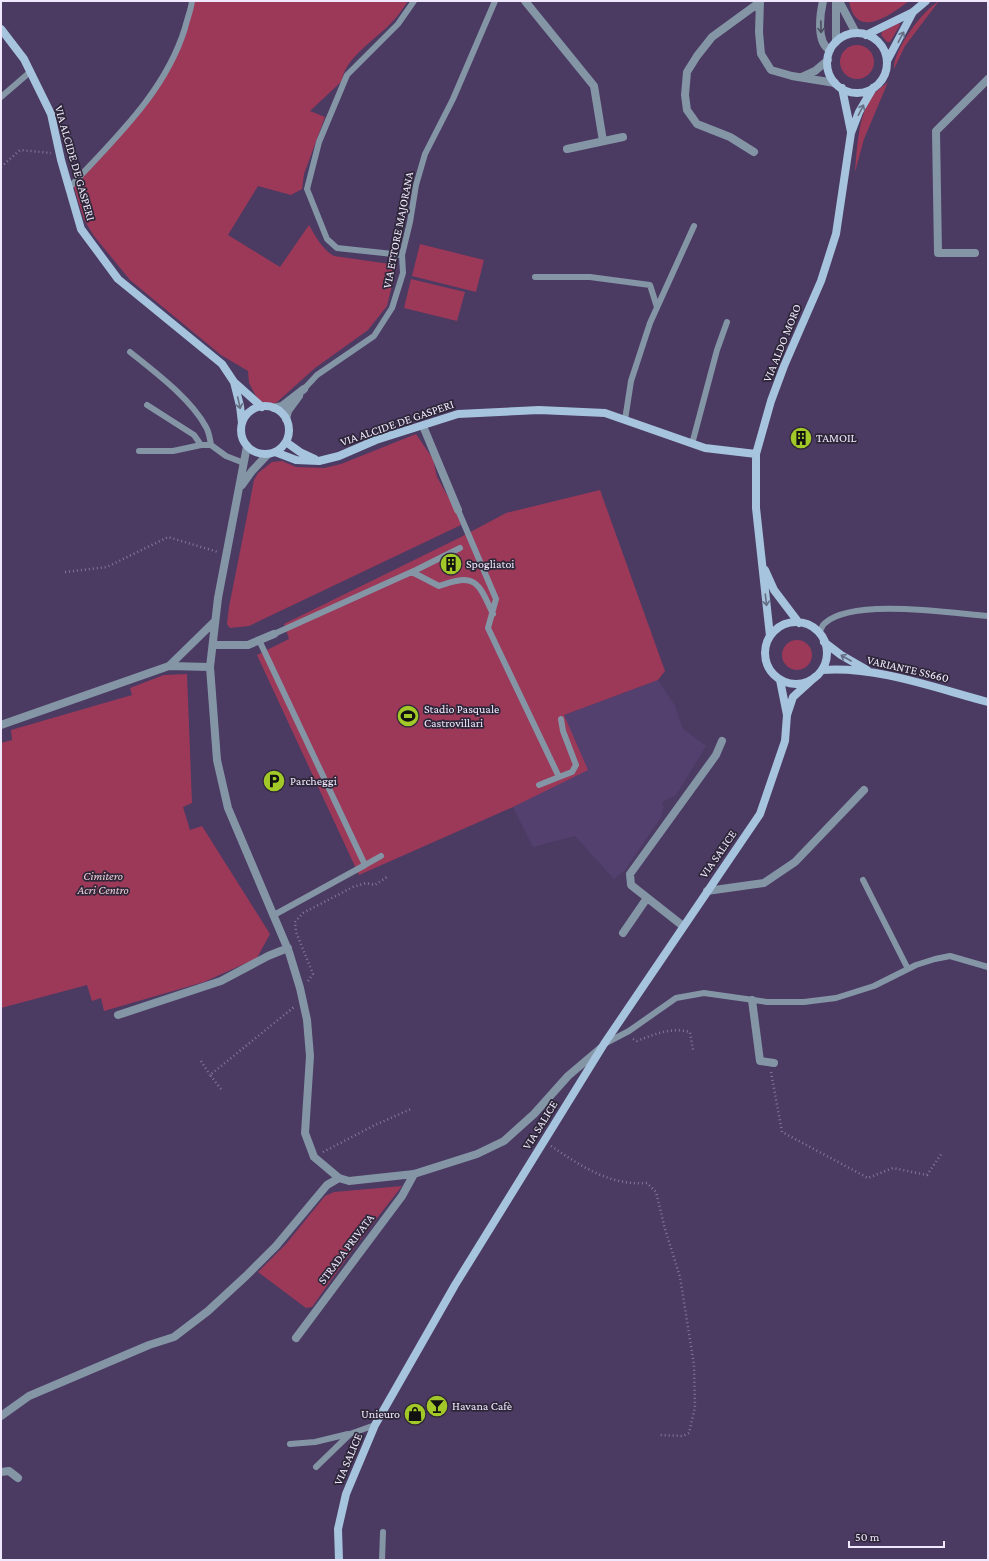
<svg xmlns="http://www.w3.org/2000/svg" width="989" height="1561" viewBox="0 0 989 1561" font-family="'Crimson Pro',serif">
	<style>
		.built { fill: #54406f }
		.green { fill: #9c3959 }
		.lines { fill: none; stroke-linecap: round; stroke-linejoin: round }
		.path { stroke: #857899; stroke-width: 2.5; stroke-dasharray: 1 3; stroke-linecap: butt }
		.service { stroke: #8496a6; stroke-width: 6 }
		.minor { stroke: #8496a6; stroke-width: 8 }
		.secondary { stroke: #a6c4dd; stroke-width: 8 }
		.oneway { stroke: #4c4d5f }
		.oneway2 { stroke: #646d83 }
		.labels { text-anchor: middle; stroke-width: 3.5; stroke-linejoin: round; paint-order: stroke }
		.street-label { font-size: 12px; fill: #f0e8fc; stroke: #2e2639 }
		.poi-label { font-size: 12px; fill: #f0e8fc; stroke: #2e2639; text-anchor: start }
		.park-label { font-size: 12px; font-style: italic; fill: #efcdd4; stroke: #2e2639 }
	</style>
	<rect width="100%" height="100%" fill="#4b3a62"/>
	<path class="built" d="M658 680 675 706 683 729 706 746 676 795 662 802 664 807 661 817 625 870 614 879 575 836 533 847 513 807 587 770 564 715Z"/>
	<path class="green" d="M192 1H408C403 8 399 15 393 21 378 38 344 58 342 81L310 111 325 117 304 174 302 189 291 195 258 186 228 235 280 267 309 225C316 237 322 249 334 256L397 265 387 306 368 330 315 368 276 403 267 404 258 400 249 383 248 371 221 355 130 280 94 236 84 220 73 184 128 126 170 63Z
		M849 1H909C890 15 856 41 849 1Z
		M939 1 905 46 894 69C893 50 922 11 939 1Z
		M899 23 900 25 890 42H887L881 35 882 32Z
		M840 62a17 17 0 1 1 34 0a17 17 0 1 1-34 0Z
		M888 82 864 139 855 172C857 149 858 120 870 99 874 92 882 87 888 82Z
		M420 244 484 260 476 292 412 276Z
		M411 279 465 292 457 321 404 308Z
		M416 434 433 459 437 477 459 516 461 525 249 626 230 628 227 624 229 607 250 501 254 480 258 473 272 462 282 461 296 467 324 468 341 464Z
		M600 490 665 671 658 680 564 715 588 770 513 807 359 875 257 655 289 639 284 624 461 537 506 513Z
		M782 655a15 15 0 1 1 30 0a15 15 0 1 1-30 0Z
		M187 674 192 803 183 807 190 830 202 826 270 934 257 958 204 982 104 1011 101 998 92 1001 87 985 1 1008V743L12 740 11 730 132 695 130 688 164 675Z
		M402 1186 357 1244 312 1307 306 1308 258 1272 286 1244 325 1196 334 1192Z"/>
	<g class="lines">
		<path class="path" d="M1 167 20 150 51 153
			M65 572 107 567 168 537 218 552
			M308 981 313 974 296 932 295 922 303 913 353 887 366 883 375 885 387 877
			M633 1039 637 1041C655 1034 671 1027 690 1032L693 1050
			M201 1061 210 1075
			M771 1072 782 1132 868 1178 893 1168 927 1175 942 1153
			M221 1089 210 1075 294 1007
			M551 1146C581 1166 610 1186 647 1183L656 1192 665 1229 680 1277 694 1365 695 1407 689 1433 683 1436 659 1435
			M323 1152 375 1125 411 1109"/>
		<path class="service" d="M1 97 30 72
			M69 188C114 139 165 93 185 28 187 19 191 10 192 1
			M402 255 337 248 327 239 307 189 319 142 347 75 398 24 414 1
			M535 277H590L650 285 657 307
			M130 352C155 372 191 399 206 427 209 432 210 439 211 445
			M304 389 317 375 374 336 392 308 403 273 402 255 410 222 416 185 425 154 453 99 495 1
			M147 405 194 435 201 445
			M625 420 631 381 650 323 694 226
			M692 444 717 350 727 322
			M139 451H173L201 445H211L226 456 244 463
			M458 510 496 599 488 628 559 777 572 772 576 765 563 731 561 719
			M412 572 439 586C475 573 478 581 493 614
			M819 633C821 630 822 625 825 623 853 598 950 613 988 616
			M274 634 416 570 460 548
			M259 640 365 865 381 856
			M539 785 559 777
			M863 880 908 969
			M274 915 365 865
			M604 1044 629 1031 676 998 704 993 767 1002H804L836 998 874 986 916 965 935 959 950 956 988 967
			M290 1444 315 1442 348 1434
			M316 1467 350 1434 375 1425
			M382 1560 383 1532"/>
		<path class="minor" d="M525 1 594 86 603 141
			M760 1 759 32 761 54 771 70 792 76 835 83
			M823 1C820 14 816 43 830 50
			M836 1V42
			M839 1 856 33
			M802 77 815 71 828 60
			M567 149 623 137
			M754 152 730 137 697 124 687 110 685 95 687 72 697 56 712 37 760 2
			M975 253H938L936 131 988 79
			M274 408 282 406 304 389
			M286 419 288 411 299 396
			M423 426 458 510
			M247 446 218 598 210 667 217 760 228 808 289 952 300 988 307 1020 310 1056 305 1133 314 1157 339 1178 349 1181 414 1174 477 1154 504 1141 534 1114 568 1076 601 1048
			M242 485 252 471 268 454
			M213 645H248L274 634
			M210 667 169 666 215 621
			M1 725 169 666
			M707 891 764 883 795 862 864 790
			M683 926 631 885 630 874 716 755 722 741
			M623 933 647 898
			M752 1000 760 1061 774 1063
			M118 1015 221 981 268 956 288 948
			M296 1338 402 1196 414 1174
			M1 1416 29 1396 149 1345 174 1337 208 1311 246 1276 276 1246 327 1185 339 1178
			M1 1472 9 1471 18 1478"/>
		<path class="secondary" d="M1 29 24 59 51 114 61 160 81 229 118 279 222 364 234 382 262 407
			M827 63a30 30 0 1 1 60 0a30 30 0 1 1-60 0Z
			M866 35 913 12 926 1
			M887 61 913 12
			M842 88 851 132
			M234 382 240 406 242 423
			M241 430a24 24 0 1 1 48 0a24 24 0 1 1-48 0Z
			M286 442 300 452 315 459
			M275 452 296 460 319 461 339 456 376 440 458 414 539 410 605 413 705 448 756 454
			M765 570 774 590 799 623
			M765 653a31 31 0 1 1 62 0a31 31 0 1 1-62 0Z
			M770 636 756 508V454L771 401 784 366 821 281 836 234 851 133 859 112 873 88
			M824 642 841 655 867 670
			M822 670C877 666 935 688 988 702
			M780 680 787 715
			M339 1560 338 1529 346 1494 375 1425 455 1285 604 1044 760 814 785 741 787 715 793 697 815 677"/>
	</g>
	<defs><path id="oneway-shaft" d="M-6 0H5M1.5-3L5.5 0L1.5 3" fill="none" stroke-width="1.6" stroke-linecap="round" stroke-linejoin="round"/></defs>
	<use class="oneway" href="#oneway-shaft" transform="translate(821 27) rotate(89)"/>
	<g class="oneway2">
		<use href="#oneway-shaft" transform="translate(901 37) rotate(-62)"/>
		<use href="#oneway-shaft" transform="translate(861 110) rotate(-63)"/>
		<use href="#oneway-shaft" transform="translate(239 403) rotate(78)"/>
		<use href="#oneway-shaft" transform="translate(766 600) rotate(83)"/>
		<use href="#oneway-shaft" transform="translate(846 658) rotate(-150)"/>
	</g>
	<defs>
		<g id="building-disc" transform="scale(1.15)"><circle r="9.5" fill="#a2c928" stroke="#2e2639"/><path d="M-4-6H4V6H1V3H-1V6H-4ZM-2.5-4.3h1.7v1.8h-1.7ZM.8-4.3h1.7v1.8H.8ZM-2.5-1h1.7V.8h-1.7ZM.8-1h1.7V.8H.8Z" fill="#111"/></g>
		<g id="stadium-disc" transform="scale(1.15)"><circle r="9.5" fill="#a2c928" stroke="#2e2639"/><path d="M0-5a6.5 5 0 1 0 0 10a6.5 5 0 1 0 0-10ZM-3.5-1.8h7v3.6h-7Z" fill="#111"/></g>
		<g id="parking-disc" transform="scale(1.15)"><circle r="9.5" fill="#a2c928" stroke="#2e2639"/><path d="M-3.5-5.5H1a3.5 3.5 0 0 1 0 7H-1V5.5H-3.5ZM-1-3.4V-.6H.8a1.4 1.4 0 0 0 0-2.8Z" fill="#111"/></g>
		<g id="bar-disc" transform="scale(1.15)"><circle r="9.5" fill="#a2c928" stroke="#2e2639"/><path d="M-6-5H6L.8 .8V4.5H3.5V6h-7V4.5H-.8V.8Z" fill="#111"/></g>
		<g id="shop-disc" transform="scale(1.15)"><circle r="9.5" fill="#a2c928" stroke="#2e2639"/><path d="M-5-2.5h2.3a2.7 3.5 0 0 1 5.4 0H5L5.5 6h-11ZM-1.5-2.5h3a1.5 2.3 0 0 0-3 0Z" fill="#111"/></g>
	</defs>
	<g fill-rule="evenodd">
		<use href="#building-disc" x="801" y="438"/>
		<use href="#building-disc" x="451" y="564"/>
		<use href="#stadium-disc" x="408" y="716"/>
		<use href="#parking-disc" x="274" y="781"/>
		<use href="#bar-disc" x="437" y="1406"/>
		<use href="#shop-disc" x="415" y="1414"/>
	</g>
	<g class="labels">
		<g class="street-label">
			<text transform="translate(75 163) rotate(74)" y="4">VIA ALCIDE DE GASPERI</text>
			<text transform="translate(398 230) rotate(-79)" y="4">VIA ETTORE MAJORANA</text>
			<text transform="translate(782 343) rotate(-68)" y="4">VIA ALDO MORO</text>
			<text transform="translate(397 423) rotate(-19)" y="4">VIA ALCIDE DE GASPERI</text>
			<text transform="translate(908 669) rotate(13)" y="4">VARIANTE SS660</text>
			<text transform="translate(718 854) rotate(-55)" y="4">VIA SALICE</text>
			<text transform="translate(540 1125) rotate(-58)" y="4">VIA SALICE</text>
			<text transform="translate(346 1249) rotate(-53)" y="4">STRADA PRIVATA</text>
			<text transform="translate(348 1459) rotate(-67)" y="4">VIA SALICE</text>
		</g>
		<g class="poi-label">
			<text x="816" y="442">TAMOIL</text>
			<text x="466" y="568">Spogliatoi</text>
			<text x="424" y="713">Stadio Pasquale<tspan x="424" dy="14">Castrovillari</tspan></text>
			<text x="290" y="785">Parcheggi</text>
			<text x="452" y="1410">Havana Cafè</text>
			<text x="400" y="1418" text-anchor="end">Unieuro</text>
		</g>
		<g class="park-label">
			<text x="103" y="880">Cimitero<tspan x="103" dy="14">Acri Centro</tspan></text>
		</g>
	</g>
	<rect width="989" height="1561" fill="none" stroke="#f0e8fc" stroke-width="4"/>
	<path d="M849 1541v6h95v-6" fill="none" stroke="#f0e8fc" stroke-width="2"/>
	<text x="855" y="1541" font-size="12" fill="#f0e8fc" stroke="#2e2639" stroke-width="3" paint-order="stroke">50 m</text>
</svg>
